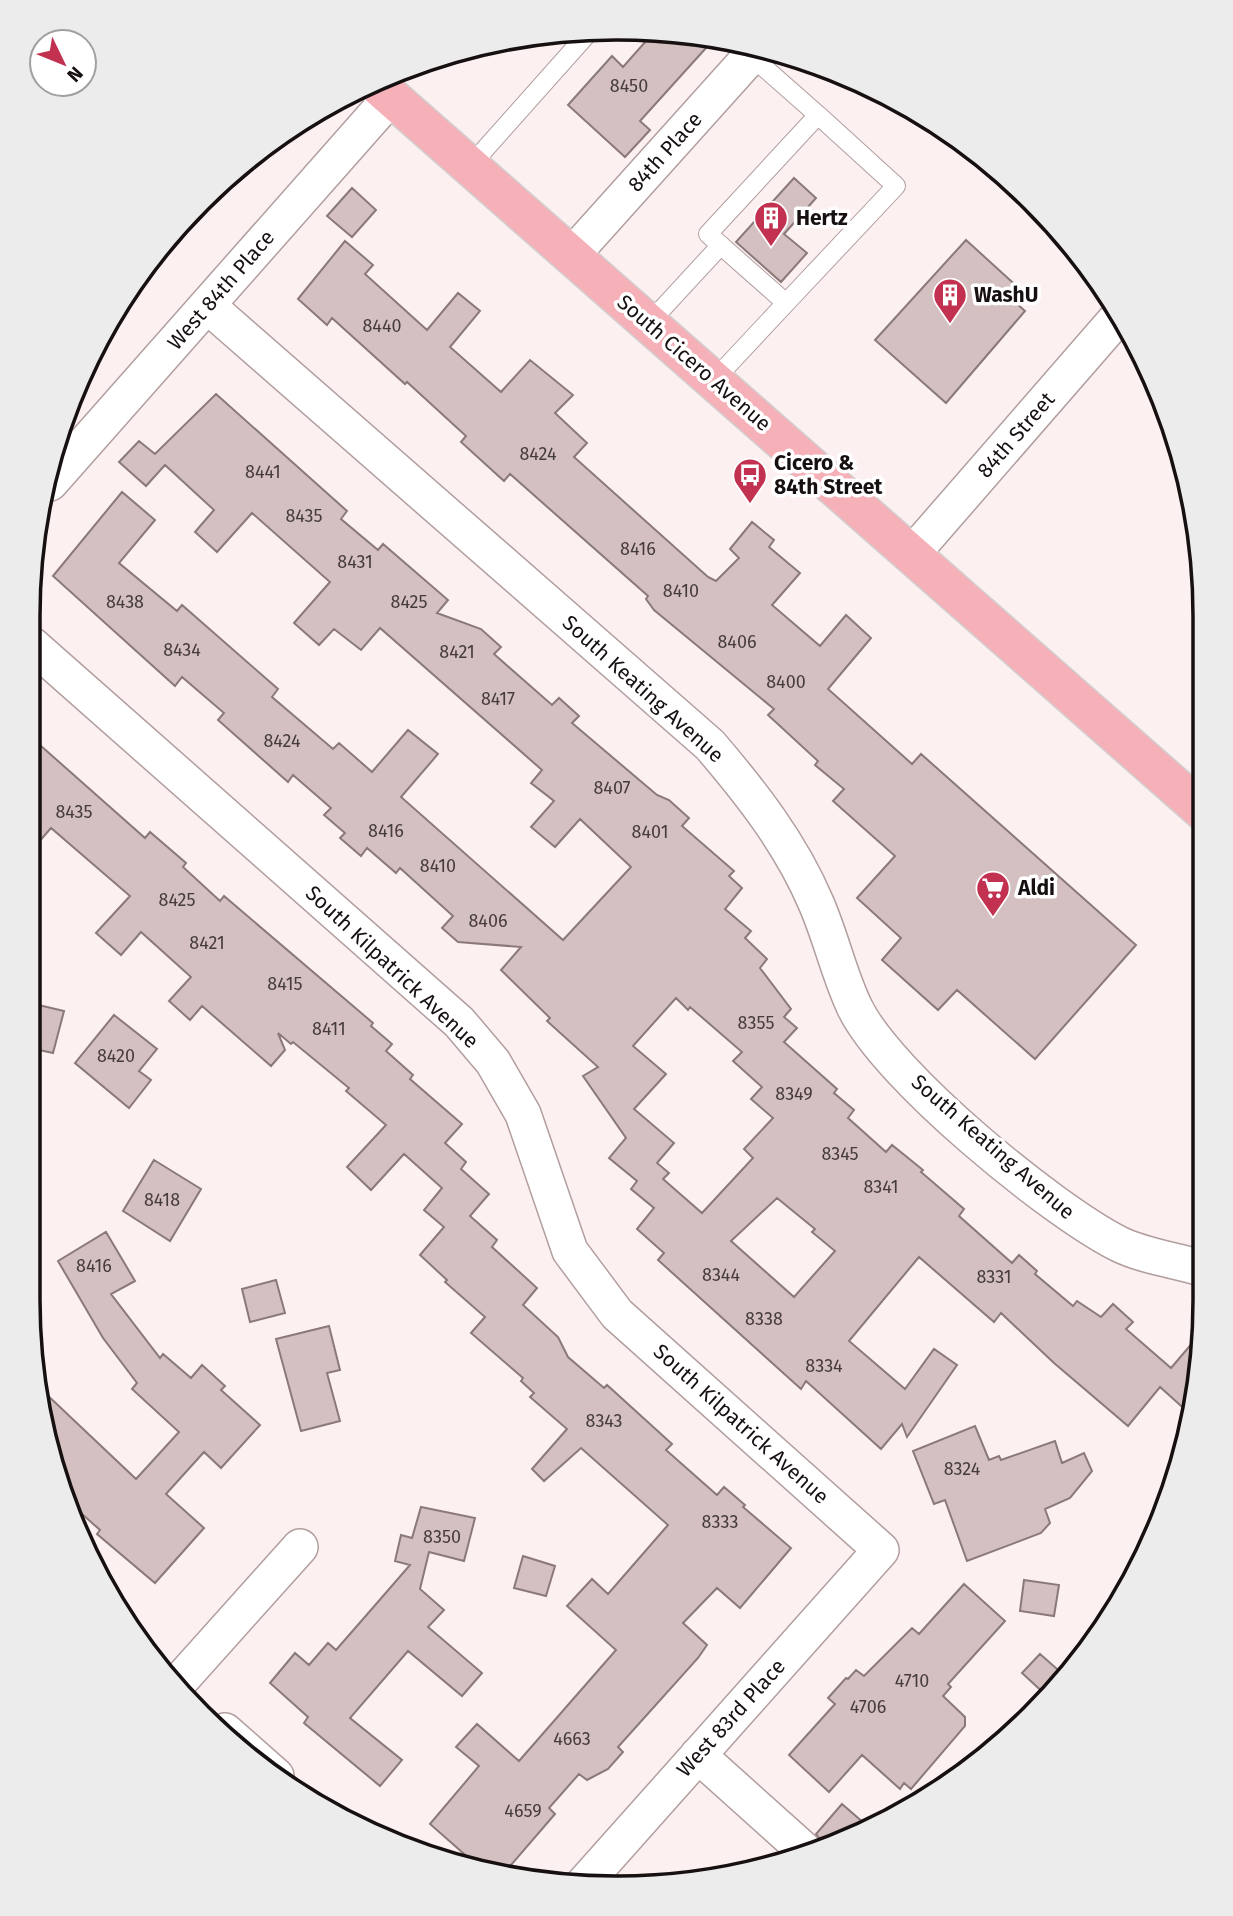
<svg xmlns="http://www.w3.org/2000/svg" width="1233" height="1916" viewBox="0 0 1233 1916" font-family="'Fira Sans',sans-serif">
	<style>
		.building { fill: #d4c0c1; stroke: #8b797a; stroke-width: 2; fill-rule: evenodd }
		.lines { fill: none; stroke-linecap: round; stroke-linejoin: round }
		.lane-casing { stroke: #b29e9f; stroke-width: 20 }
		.street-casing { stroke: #b29e9f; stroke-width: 38 }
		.primary-casing { stroke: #d1cfcf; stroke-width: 41 }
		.lane { stroke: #fff; stroke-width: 18 }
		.street { stroke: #fff; stroke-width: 35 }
		.primary { stroke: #f5b0b8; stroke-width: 38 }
		.labels { text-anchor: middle; stroke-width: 7; stroke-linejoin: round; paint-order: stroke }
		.number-label { font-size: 18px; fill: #463c3c }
		.street-label { font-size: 21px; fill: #171010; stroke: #fff }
		.poi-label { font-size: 21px; font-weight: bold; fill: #171010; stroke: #fff; text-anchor: start }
		.rim { fill: none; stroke: #171010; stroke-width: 3.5 }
	</style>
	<rect width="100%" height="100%" fill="#fdf0f1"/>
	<path class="building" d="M654 32 693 33 715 38 640 121 650 130 625 157 568 105 612 56 623 67Z
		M794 178 816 198 784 234 807 253 781 282 736 242Z
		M352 188 376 210 352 237 327 216Z
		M966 240 1022 291 1014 301 1025 311 946 403 875 340Z
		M345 241 373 265 365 274 427 330 458 293 480 311 450 347 501 392 530 360 573 395 555 413 587 443 574 457 708 577 716 581 739 558 730 549 752 522 774 540 769 547 800 573 772 605 820 646 846 615 871 638 828 689 912 764 921 754 1136 945 1035 1059 957 990 938 1010 882 960 901 938 857 898 895 856 833 801 844 789 815 765 818 761 768 715 774 709 654 610 646 599 648 596 510 474 504 481 461 442 466 436 407 382 405 384 332 318 327 325 298 299Z
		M216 394 347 511 341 519 378 550 383 544 448 600 437 613 481 629 501 647 494 654 552 705 559 698 579 716 572 723 657 795 669 800 689 818 682 826 734 871 729 876 742 888 725 909 751 931 745 938 767 959 760 968 791 1009 784 1017 797 1028 784 1042 837 1089 834 1093 854 1110 848 1118 886 1152 892 1145 923 1170 921 1172 964 1209 959 1216 1012 1263 1019 1255 1037 1271 1035 1274 1073 1306 1077 1301 1101 1317 1113 1304 1133 1322 1126 1329 1171 1368 1200 1334V1376L1190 1414 1160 1387 1128 1426 1054 1363 1001 1313 994 1322 919 1257 849 1341 905 1389 934 1349 957 1365 907 1437 902 1424 881 1449 806 1381 801 1389 658 1260 664 1253 637 1229 654 1208 631 1189 637 1181 609 1158 626 1138 583 1076 598 1067 547 1021 550 1018 501 970 521 947 458 942 442 928 453 916 400 868 396 873 367 848 361 856 340 838 345 833 324 815 331 808 293 775 288 782 218 720 224 713 182 677 175 686 53 576 122 492 155 520 119 563 177 611 182 605 278 689 272 697 333 749 339 743 372 772 408 730 438 754 401 797 563 940 631 867 580 819 555 847 531 827 554 801 531 783 542 770 380 628 361 650 334 629 319 645 294 623 330 582 252 513 217 552 195 532 214 510 165 465 146 486 119 462 139 441 155 454ZM676 998 688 1010 690 1007 742 1052 733 1061 762 1087 751 1099 773 1118 744 1149 753 1158 702 1213 663 1179 669 1173 657 1163 674 1143 634 1109 666 1074 633 1046ZM777 1198 815 1229 812 1232 835 1251 794 1297 731 1241Z
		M32 738 145 838 150 832 186 863 183 867 220 901 224 896 373 1023 371 1026 392 1044 386 1051 413 1075 410 1079 462 1124 445 1143 466 1162 461 1169 489 1194 470 1216 497 1240 492 1247 537 1288 523 1305 558 1337 568 1357 604 1388 607 1385 672 1444 666 1450 717 1495 724 1487 745 1505 743 1507 791 1548 740 1608 717 1588 683 1623 707 1645 698 1658 618 1747 623 1752 608 1769 587 1780 579 1774 549 1808 555 1814 505 1872 479 1867 430 1824 479 1766 456 1747 477 1724 519 1761 616 1650 567 1606 592 1579 608 1594 668 1525 581 1448 544 1481 532 1469 567 1429 530 1397 534 1393 521 1381 523 1378 471 1333 485 1317 445 1282 447 1280 420 1255 444 1227 424 1210 442 1188 404 1154 371 1190 347 1167 386 1125 346 1091 349 1088 293 1042 291 1044 278 1033 285 1050 271 1066 202 1006 190 1020 169 1001 191 977 141 932 121 955 96 933 130 896 51 828 31 851Z
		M30 1003 64 1011 53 1053 30 1048Z
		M114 1015 157 1049 139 1071 151 1080 129 1108 75 1063Z
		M154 1160 201 1189 170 1241 123 1211Z
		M106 1232 135 1281 111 1294 160 1358 163 1354 191 1378 202 1365 225 1386 221 1390 260 1425 221 1468 204 1452 166 1494 204 1528 155 1583 97 1534 100 1530 64 1498 59 1488 43 1391 136 1479 179 1432 132 1389 137 1383 103 1338 58 1261Z
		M276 1280 285 1313 250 1322 242 1289Z
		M329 1326 340 1370 327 1373 340 1421 301 1431 276 1339Z
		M975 1426 989 1460 999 1456 1001 1460 1055 1441 1062 1463 1084 1453 1092 1471 1070 1498 1045 1509 1050 1523 1041 1533 967 1561 945 1500 934 1504 913 1451Z
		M421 1507 475 1518 464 1561 429 1552 420 1589 444 1610 428 1627 482 1673 462 1696 408 1651 350 1718 402 1760 380 1786 304 1723 308 1717 270 1683 295 1653 309 1665 328 1643 336 1650 377 1603 410 1565 395 1561 401 1535 412 1538Z
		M523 1556 555 1566 546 1596 514 1588Z
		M1024 1580 1059 1585 1054 1616 1020 1611Z
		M964 1584 1005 1621 948 1684 951 1687 943 1696 965 1717V1726L911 1789 904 1783 900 1789 862 1755 829 1792 789 1755 835 1704 828 1698 846 1678 848 1679 856 1670 864 1676 912 1628 919 1634Z
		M1040 1654 1065 1676 1047 1696 1022 1673Z
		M842 1804 865 1824 823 1843 816 1834Z"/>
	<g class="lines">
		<g class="lane-casing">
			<path id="lane" d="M751 56 818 115
				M818 115 896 186 786 303 708 234Z
				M470 166 591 30
				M649 323 721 245
				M714 380 786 303"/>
		</g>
		<g class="street-casing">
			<path id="street" d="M572 255 758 48
				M208 306 710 745C752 794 791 844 816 903 831 937 839 975 855 1008 889 1077 1050 1209 1119 1244 1143 1256 1175 1260 1201 1268
				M50 483 391 97
				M912 554 1119 316
				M32 645 459 1022 493 1062 523 1114 570 1251 617 1314 881 1550 581 1887
				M179 1682 300 1547
				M225 1731 276 1776
				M698 1755 805 1851"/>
		</g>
		<g class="primary-casing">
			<path id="primary" d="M374 82 1203 811"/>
		</g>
		<use href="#lane" class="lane"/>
		<use href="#street" class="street"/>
		<use href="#primary" class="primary"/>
	</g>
	<defs>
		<g id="building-pin" transform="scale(1.75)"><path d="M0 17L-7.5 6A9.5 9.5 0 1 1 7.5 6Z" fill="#c23250" stroke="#fff"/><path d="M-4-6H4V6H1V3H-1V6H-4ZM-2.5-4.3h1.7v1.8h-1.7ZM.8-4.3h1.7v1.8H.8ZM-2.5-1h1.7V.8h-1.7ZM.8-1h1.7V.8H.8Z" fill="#fff"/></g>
		<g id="bus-pin" transform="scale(1.75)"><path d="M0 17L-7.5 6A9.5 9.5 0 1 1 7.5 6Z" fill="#c23250" stroke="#fff"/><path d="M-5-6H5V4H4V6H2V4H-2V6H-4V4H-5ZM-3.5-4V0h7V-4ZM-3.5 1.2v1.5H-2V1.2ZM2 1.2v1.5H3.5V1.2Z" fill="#fff"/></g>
		<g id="supermarket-pin" transform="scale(1.75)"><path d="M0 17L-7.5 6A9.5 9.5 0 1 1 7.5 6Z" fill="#c23250" stroke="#fff"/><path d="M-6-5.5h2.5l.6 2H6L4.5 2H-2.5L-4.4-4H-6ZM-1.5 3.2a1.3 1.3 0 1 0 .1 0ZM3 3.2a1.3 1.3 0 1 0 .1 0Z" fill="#fff"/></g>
	</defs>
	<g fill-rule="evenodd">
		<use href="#building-pin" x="771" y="218"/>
		<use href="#building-pin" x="950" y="295"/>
		<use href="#bus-pin" x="750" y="475"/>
		<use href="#supermarket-pin" x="993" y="888"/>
	</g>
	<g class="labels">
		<g class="number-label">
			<text x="629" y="92">8450</text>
			<text x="382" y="332">8440</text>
			<text x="538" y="460">8424</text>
			<text x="263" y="478">8441</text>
			<text x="304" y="522">8435</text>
			<text x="638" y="555">8416</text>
			<text x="355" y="568">8431</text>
			<text x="681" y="597">8410</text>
			<text x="125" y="608">8438</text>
			<text x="409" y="608">8425</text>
			<text x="737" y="648">8406</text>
			<text x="182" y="656">8434</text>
			<text x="457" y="658">8421</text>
			<text x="786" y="688">8400</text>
			<text x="498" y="705">8417</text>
			<text x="282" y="747">8424</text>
			<text x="612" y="794">8407</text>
			<text x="74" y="818">8435</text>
			<text x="386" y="837">8416</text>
			<text x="650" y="838">8401</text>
			<text x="438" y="872">8410</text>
			<text x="177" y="906">8425</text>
			<text x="488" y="927">8406</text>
			<text x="207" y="949">8421</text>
			<text x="285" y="990">8415</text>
			<text x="756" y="1029">8355</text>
			<text x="329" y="1035">8411</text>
			<text x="116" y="1062">8420</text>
			<text x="794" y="1100">8349</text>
			<text x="840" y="1160">8345</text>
			<text x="881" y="1193">8341</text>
			<text x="162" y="1206">8418</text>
			<text x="94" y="1272">8416</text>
			<text x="721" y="1281">8344</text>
			<text x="994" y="1283">8331</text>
			<text x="764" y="1325">8338</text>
			<text x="824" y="1372">8334</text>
			<text x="604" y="1427">8343</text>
			<text x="962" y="1475">8324</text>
			<text x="720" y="1528">8333</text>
			<text x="442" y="1543">8350</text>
			<text x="912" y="1687">4710</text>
			<text x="868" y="1713">4706</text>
			<text x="572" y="1745">4663</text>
			<text x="523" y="1817">4659</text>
		</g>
		<g class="street-label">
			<text transform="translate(665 152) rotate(-48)" y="7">84th Place</text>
			<text transform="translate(221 290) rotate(-49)" y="7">West 84th Place</text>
			<text transform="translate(694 363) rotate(41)" y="7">South Cicero Avenue</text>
			<text transform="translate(1016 435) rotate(-49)" y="7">84th Street</text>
			<text transform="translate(643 689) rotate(42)" y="7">South Keating Avenue</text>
			<text transform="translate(392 967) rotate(43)" y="7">South Kilpatrick Avenue</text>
			<text transform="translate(993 1147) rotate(41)" y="7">South Keating Avenue</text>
			<text transform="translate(741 1424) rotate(42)" y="7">South Kilpatrick Avenue</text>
			<text transform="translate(731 1718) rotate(-48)" y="7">West 83rd Place</text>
		</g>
		<g class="poi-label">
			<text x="796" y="225">Hertz</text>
			<text x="974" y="302">WashU</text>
			<text x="774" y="470">Cicero &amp;<tspan x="774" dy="24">84th Street</tspan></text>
			<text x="1018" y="895">Aldi</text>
		</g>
	</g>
	<path d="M0 0H1233V1916H0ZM616 40H617A576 576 0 0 1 1193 616V1300A576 576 0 0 1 617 1876H616A576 576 0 0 1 40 1300V616A576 576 0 0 1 616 40Z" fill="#ececec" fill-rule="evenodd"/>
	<path class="rim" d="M616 40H617A576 576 0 0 1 1193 616V1300A576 576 0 0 1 617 1876H616A576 576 0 0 1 40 1300V616A576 576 0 0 1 616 40Z"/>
	<g transform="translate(63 63) rotate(133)"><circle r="33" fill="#ffffff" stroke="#a29f9f" stroke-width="2"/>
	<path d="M0-5L12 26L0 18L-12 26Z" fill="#c23250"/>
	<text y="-10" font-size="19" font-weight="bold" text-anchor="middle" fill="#171010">N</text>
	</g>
</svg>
